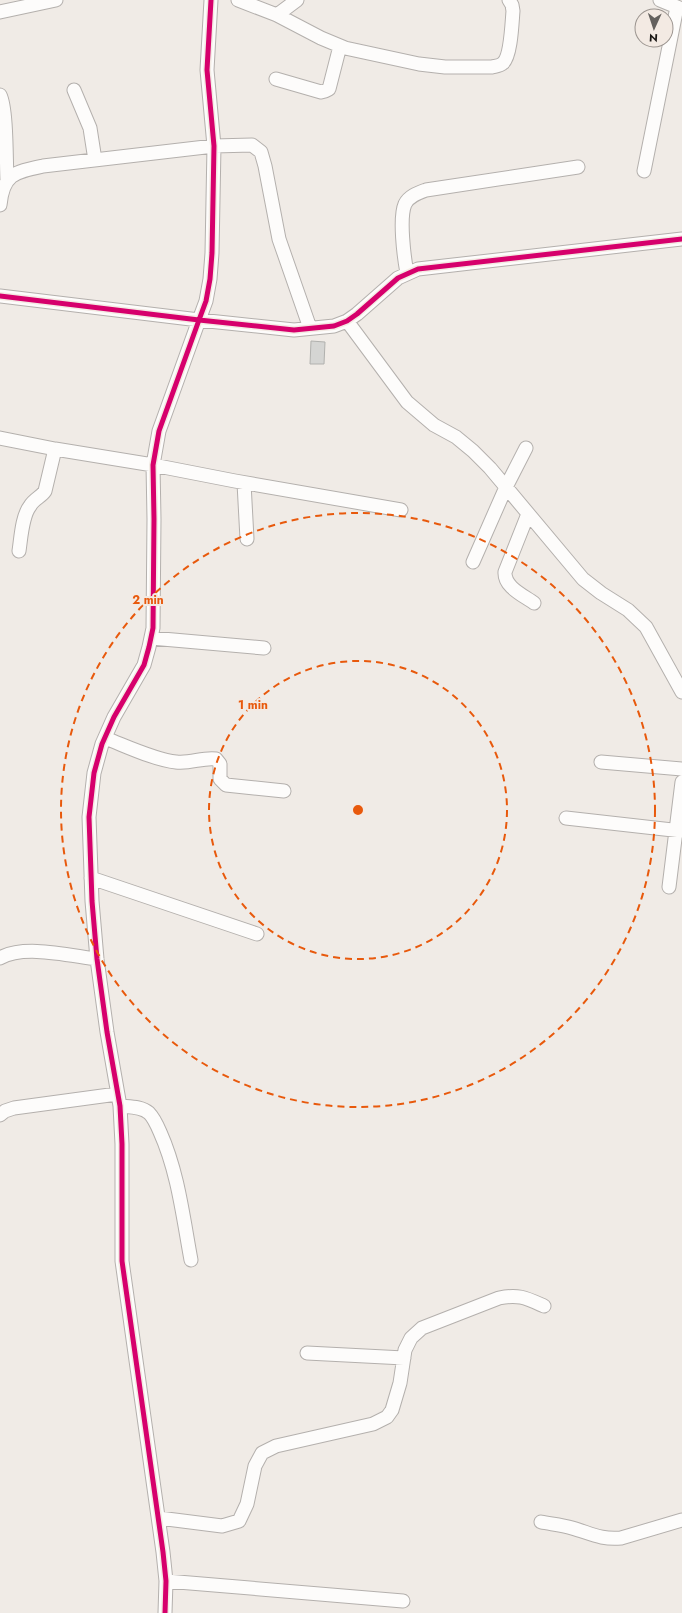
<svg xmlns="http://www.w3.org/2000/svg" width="682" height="1613" viewBox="0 0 682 1613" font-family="Jost,sans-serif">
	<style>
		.building { fill: #d5d5d3; stroke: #b1b1ae }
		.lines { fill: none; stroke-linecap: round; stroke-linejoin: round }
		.minor-casing { stroke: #b4b0ad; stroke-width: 15 }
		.minor { stroke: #fdfcfb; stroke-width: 13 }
		.cycleway-casing { stroke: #f3eae3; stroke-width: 8 }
		.cycleway { stroke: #d6006c; stroke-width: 5 }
		.ring { fill: none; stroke: #e8590c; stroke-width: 2; stroke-dasharray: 7 5 }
		.centre { fill: #e8590c; stroke: #f3eae3; stroke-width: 2 }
		.ring-label { font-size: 12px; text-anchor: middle; font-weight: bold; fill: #e8590c; stroke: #f3eae3; stroke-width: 4; stroke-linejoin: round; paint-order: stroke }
	</style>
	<rect width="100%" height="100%" fill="#f0ebe6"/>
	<path class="building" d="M311 341 325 342 324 364H310Z"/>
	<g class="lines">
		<g class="minor-casing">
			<path id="minor" d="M238 0 277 15 321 38 345 48 419 64 445 67H492C496 66 500 66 503 63 511 56 512 22 513 11L512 5 509 0
				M660 0 682 9
				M0 12 56 0
				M277 15 297 0
				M276 79 321 92 325 91 329 89 340 46
				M74 90 90 128 95 160
				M0 95C7 109 6 162 7 180
				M644 171 677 7
				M0 205C3 174 15 172 43 166L214 146 252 145 261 152 265 166 279 239 310 328
				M407 273C404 257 399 218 405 204 409 196 418 193 426 190L578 167
				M0 296 199 320 294 330 334 326 347 321 357 314 398 278 418 269 682 239
				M347 321 407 402 434 425 456 437 473 451 490 468 583 579 601 593 628 610 646 627 682 692
				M0 438 55 449 153 465 235 481 401 510
				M244 483 247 539
				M528 514 505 572C504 587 523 595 534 603
				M19 551C21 538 22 516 30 506 34 499 41 497 45 491L55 449
				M473 562 506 487 526 448
				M151 638 264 648
				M105 738C126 746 155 760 176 762 190 764 203 757 216 759L220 764V779L226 785 284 791
				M601 762 682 769
				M566 818 682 831
				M91 878 257 934
				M669 887 682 782
				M0 958C24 944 71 956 97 959
				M120 1106C129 1107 141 1106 149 1113 154 1118 157 1125 160 1132 178 1172 183 1217 191 1260
				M0 1115 5 1111 14 1108 117 1094
				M307 1353 404 1358
				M159 1518 222 1526 239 1521 247 1504 255 1466 262 1453 276 1446 373 1424 387 1417 392 1410 400 1383 405 1350 411 1338 422 1328 499 1298C519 1294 526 1298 544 1306
				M541 1522C551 1524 562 1525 572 1528 590 1533 601 1540 621 1538L682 1520
				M166 1581 403 1601
				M165 1613 166 1581 163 1552 122 1261V1144L120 1106 107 1032 97 959 92 901 89 817 94 773 102 744 114 717 144 665 149 647 153 628 154 519 153 465 159 431 199 320 206 301 210 279 212 253 214 146 207 70 211 0"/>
		</g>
		<use href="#minor" class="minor"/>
		<g class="cycleway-casing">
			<path id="cycleway" d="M0 296 199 320 294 330 334 326 347 321 357 314 398 278 418 269 682 239
				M165 1613 166 1581 163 1552 122 1261V1144L120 1106 107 1032 97 959 92 901 89 817 94 773 102 744 114 717 144 665 149 647 153 628 154 519 153 465 159 431 199 320 206 301 210 279 212 253 214 146 207 70 211 0"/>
		</g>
		<use href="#cycleway" class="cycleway"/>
	</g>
	<g class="ring">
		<circle cx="358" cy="810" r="149"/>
		<circle cx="358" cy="810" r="297"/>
	</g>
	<circle cx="358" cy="810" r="6" class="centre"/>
	<g class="ring-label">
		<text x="148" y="604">2 min</text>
		<text x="253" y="709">1 min</text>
	</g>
	<g transform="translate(654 28) rotate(183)"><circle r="19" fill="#f3eae3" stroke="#9c9590"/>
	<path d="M0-3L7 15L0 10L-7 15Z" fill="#64615e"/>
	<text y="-6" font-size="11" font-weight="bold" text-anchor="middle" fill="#191614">N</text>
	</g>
</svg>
